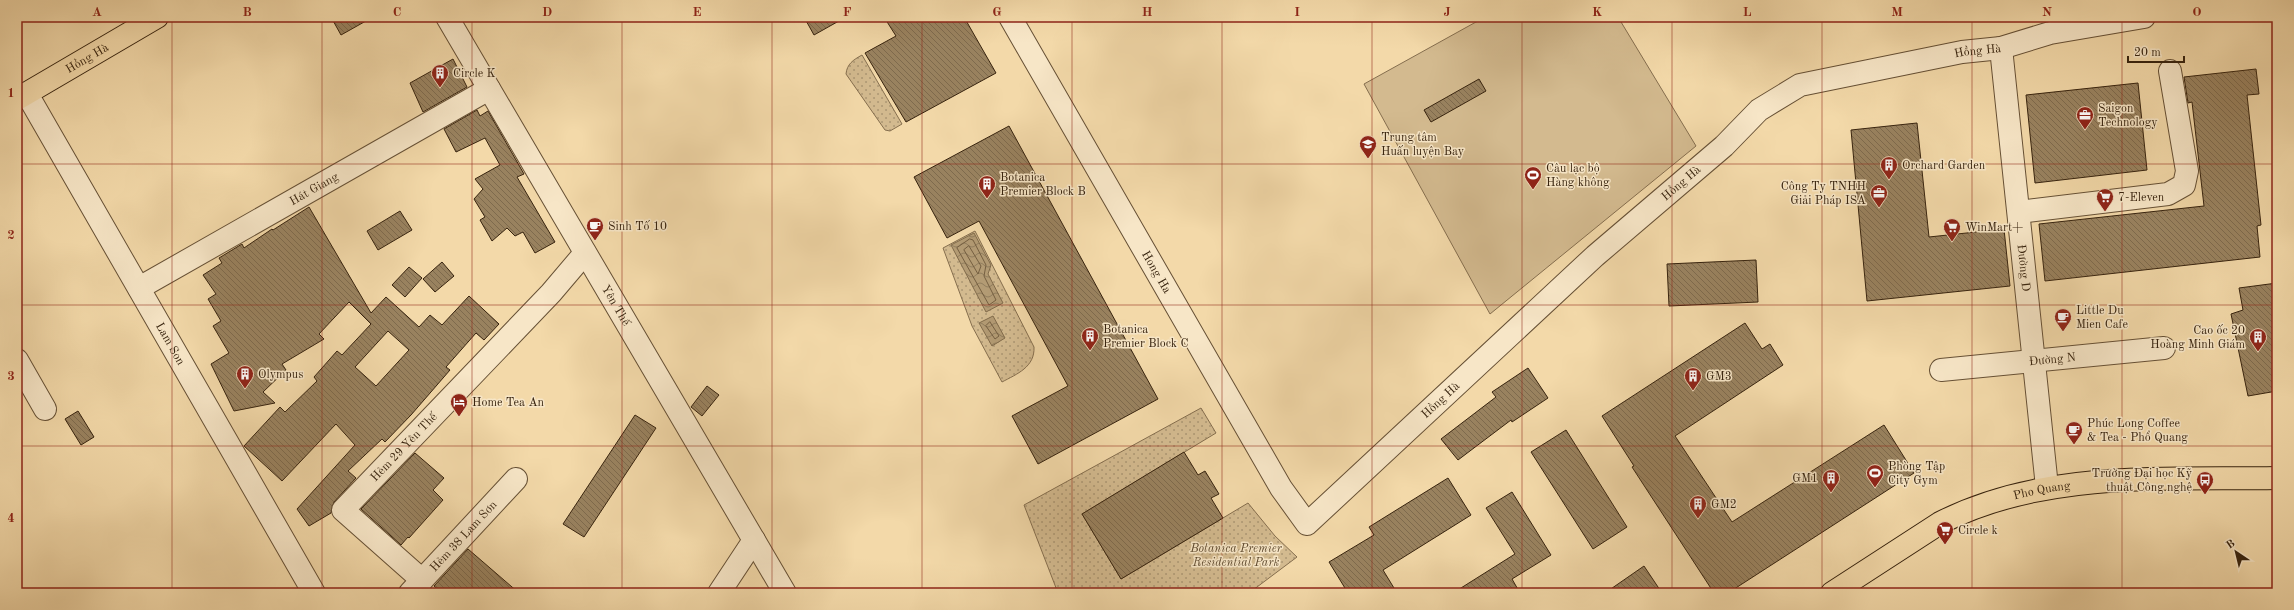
<svg xmlns="http://www.w3.org/2000/svg" width="2294" height="610" viewBox="0 0 2294 610" font-family="'Old Standard TT',serif">
	<style>
		.green { fill: #d3ba8f; stroke: #856e4e }
		.park { fill: url(#park-dots); stroke: #856e4e }
		.water { fill: url(#water-waves); stroke: #816b4b }
		.lines { fill: none; stroke-linecap: round; stroke-linejoin: round }
		.shore { stroke: #755f41; stroke-width: 1 }
		.building { fill: url(#building-back-hatch); stroke: #37230e; fill-rule: evenodd }
		.minor-casing { stroke: #665035; stroke-width: 24 }
		.major-casing { stroke: #37230e; stroke-width: 24 }
		.minor { stroke: #f7e6c7; stroke-width: 22 }
		.major { stroke: #f3d9a9; stroke-width: 22 }
		.grid { fill: none; stroke: #8f2418; stroke-width: 1; stroke-opacity: 0.55 }
		.labels { text-anchor: middle; stroke-width: 3; stroke-linejoin: round; paint-order: stroke }
		.street-label { font-size: 12px; fill: #37230e; stroke: #f7e6c7 }
		.poi-label { font-size: 12px; fill: #37230e; stroke: #f7e6c7; text-anchor: start }
		.park-label { font-size: 12px; font-style: italic; fill: #5e492e; stroke: #f7e6c7 }
		.neatline { fill: none; stroke: #8f2418; stroke-width: 1.5 }
		.grid-label { font-size: 13px; text-anchor: middle; font-weight: bold; fill: #8f2418 }
	</style>
	<defs>
		<pattern id="park-dots" width="8" height="8" patternUnits="userSpaceOnUse"><rect width="8" height="8" fill="#d3ba8f"/><path d="M2 2h.1M6 6h.1" fill="none" stroke="#ac9773" stroke-width="1.8" stroke-linecap="round"/></pattern>
		<pattern id="water-waves" width="16" height="10" patternUnits="userSpaceOnUse"><rect width="16" height="10" fill="#b39b74"/><path d="M0 5q4-4 8 0t8 0" fill="none" stroke="#927e5e"/></pattern>
		<pattern id="building-back-hatch" width="6" height="6" patternUnits="userSpaceOnUse"><rect width="6" height="6" fill="#99825f"/><path d="M-1 5l2 2M0 0l6 6M5-1l2 2" fill="none" stroke="#7e6a4d"/></pattern>
	</defs>
	<rect width="100%" height="100%" fill="#f3d9a9"/>
	<filter id="stains"><feTurbulence type="fractalNoise" baseFrequency=".005" numOctaves="4"/><feColorMatrix values="0 0 0 0 .2 0 0 0 0 .09 0 0 0 0 .02 0 0 0 .5 -.17"/></filter>
	<radialGradient id="worn" r=".72"><stop offset=".6" stop-color="#630" stop-opacity="0"/><stop offset="1" stop-color="#630" stop-opacity=".3"/></radialGradient>
	<path class="green" d="M1485 17H1618L1696 146 1490 314 1364 84Z"/>
	<path class="park" d="M862 55 902 124 890 131 885 130 846 74C847 64 853 60 862 55Z
		M975 231 1034 347C1035 367 1017 374 1002 382L972 326 943 248Z
		M1201 408 1216 433 1082 514 1121 579 1248 503 1275 536 1297 557 1249 593H1058L1024 505Z"/>
	<path class="water" d="M974 233 991 265 988 274 1003 303 986 312 951 245Z
		M993 316 1005 338 992 346 979 323Z"/>
	<g class="lines">
		<path class="shore" d="M970 239 973 240 986 265 984 276 996 300 989 305 957 248Z
			M969 246 981 266 978 274 964 250Z
			M990 322 999 336 995 339 986 326Z"/>
	</g>
	<path class="building" d="M331 17H373L341 35Z
		M804 17H846L814 35Z
		M884 17H964L996 73 906 122 865 53 896 36Z
		M453 59 467 87 423 112 410 83Z
		M2256 69 2259 94 2247 95 2261 225 2257 226 2260 257 2045 281 2039 224 2204 206 2192 102 2188 103 2184 77Z
		M1479 79 1486 91 1431 122 1424 110Z
		M2138 83 2147 170 2035 183 2026 95Z
		M477 110 480 116 488 111 524 174 517 177 555 242 535 253 523 232 515 236 507 228 492 241 480 220 485 217 474 199 483 189 475 179 500 165 485 138 456 152 444 129Z
		M1917 123 1929 237 2004 229 2010 286 1867 301 1851 130Z
		M1009 126 1158 399 1038 464 1012 416 1068 386 979 221 947 238 914 177Z
		M309 207 371 313 386 297 419 327 430 315 442 325 469 296 499 324 484 340 476 333 446 367 450 370 411 415 385 442 382 439 348 471 356 478 334 502 331 513 309 526 297 509 355 445 336 424 282 481 244 446 280 407 285 412 317 381 314 377 337 351 342 355 371 324 349 302 319 334 324 339 282 364 286 370 263 392 275 403 234 411 211 364 229 353 213 326 221 321 208 299 216 294 203 275 222 263 219 258 242 244 244 248 272 229 273 230ZM388 331 409 350 376 386 355 367Z
		M400 211 412 230 378 250 367 231Z
		M1756 260 1758 302 1669 306 1667 264Z
		M442 262 454 276 435 292 423 279Z
		M409 267 422 278 405 297 392 285Z
		M2277 283V391L2248 396 2231 314 2243 310 2239 288Z
		M1745 323 1762 349 1770 344 1783 365 1675 436 1732 522 1884 425 1914 473 1728 593H1714L1632 467 1634 466 1602 416Z
		M1528 368 1548 398 1512 422 1511 420 1458 460 1441 439 1496 397 1492 392Z
		M707 386 719 395 702 416 691 407Z
		M78 411 94 437 81 445 65 419Z
		M635 415 656 428 584 537 563 524Z
		M1566 430 1627 527 1593 549 1531 452Z
		M1184 452 1198 475 1205 471 1219 494 1211 498 1223 518 1121 579 1082 514Z
		M415 453 444 478 433 490 443 500 409 538 408 537 401 545 361 509Z
		M1448 478 1471 515 1383 570 1397 593H1348L1329 562 1374 535 1369 527Z
		M1512 492 1551 555 1512 579 1520 593H1453L1515 554 1486 508Z
		M468 549 519 593H442L434 586Z
		M1644 566 1662 593H1605Z"/>
	<g class="lines">
		<g class="minor-casing">
			<g id="minor">
				<path id="s1" d="M447 17 785 593"/>
				<path id="s2" d="M1010 17 1281 488 1307 524 1595 256 1724 146 1759 110 1800 85 1962 52 2001 48 2050 33 2144 17"/>
				<path id="s3" d="M2001 48 2047 487"/>
				<path id="s4" d="M27 94 314 593"/>
				<path d="M2019 212 2168 194 2184 185 2187 171 2170 71"/>
				<path id="s5" d="M139 288 489 89"/>
				<path d="M17 360 45 409"/>
				<path id="s6" d="M1941 370 2164 348"/>
				<path id="s7" d="M422 580 343 510 551 293 585 253"/>
				<path id="s8" d="M410 593 516 479"/>
				<path d="M719 593 754 540"/>
			</g>
		</g>
		<g class="major-casing">
			<g id="major">
				<path id="s9" d="M17 99 157 17"/>
				<path id="s10" d="M1832 593 1940 523C2043 470 2164 480 2277 478"/>
			</g>
		</g>
		<use href="#minor" class="minor"/>
		<use href="#major" class="major"/>
	</g>
	<path class="grid" d="M172 17V593M322 17V593M472 17V593M622 17V593M772 17V593M922 17V593M1072 17V593M1222 17V593M1372 17V593M1522 17V593M1672 17V593M1822 17V593M1972 17V593M2122 17V593M17 164H2277M17 305H2277M17 446H2277"/>
	<defs>
		<g id="building-pin" transform="scale(0.9)"><path d="M0 17L-7.5 6A9.5 9.5 0 1 1 7.5 6Z" fill="#8f2418" stroke="#f7e6c7"/><path d="M-4-6H4V6H1V3H-1V6H-4ZM-2.5-4.3h1.7v1.8h-1.7ZM.8-4.3h1.7v1.8H.8ZM-2.5-1h1.7V.8h-1.7ZM.8-1h1.7V.8H.8Z" fill="#fff"/></g>
		<g id="office-pin" transform="scale(0.9)"><path d="M0 17L-7.5 6A9.5 9.5 0 1 1 7.5 6Z" fill="#8f2418" stroke="#f7e6c7"/><path d="M-6-3h4V-5.5h4V-3h4V5H-6ZM-1-4.5V-3h2v-1.5ZM-6 0V1H6V0Z" fill="#fff"/></g>
		<g id="university-pin" transform="scale(0.9)"><path d="M0 17L-7.5 6A9.5 9.5 0 1 1 7.5 6Z" fill="#8f2418" stroke="#f7e6c7"/><path d="M0-5L7-2L0 1L-7-2ZM-4 1L0 2.5L4 1V4Q0 6-4 4Z" fill="#fff"/></g>
		<g id="stadium-pin" transform="scale(0.9)"><path d="M0 17L-7.5 6A9.5 9.5 0 1 1 7.5 6Z" fill="#8f2418" stroke="#f7e6c7"/><path d="M0-5a6.5 5 0 1 0 0 10a6.5 5 0 1 0 0-10ZM-3.5-1.8h7v3.6h-7Z" fill="#fff"/></g>
		<g id="supermarket-pin" transform="scale(0.9)"><path d="M0 17L-7.5 6A9.5 9.5 0 1 1 7.5 6Z" fill="#8f2418" stroke="#f7e6c7"/><path d="M-6-5.5h2.5l.6 2H6L4.5 2H-2.5L-4.4-4H-6ZM-1.5 3.2a1.3 1.3 0 1 0 .1 0ZM3 3.2a1.3 1.3 0 1 0 .1 0Z" fill="#fff"/></g>
		<g id="cafe-pin" transform="scale(0.9)"><path d="M0 17L-7.5 6A9.5 9.5 0 1 1 7.5 6Z" fill="#8f2418" stroke="#f7e6c7"/><path d="M-5.5-4.5H6V0H3Q3 3.5 0 3.5H-2.5Q-5.5 3.5-5.5 0ZM3-3.2v2h1.7v-2ZM-6 4.5H4V6H-6Z" fill="#fff"/></g>
		<g id="hotel-pin" transform="scale(0.9)"><path d="M0 17L-7.5 6A9.5 9.5 0 1 1 7.5 6Z" fill="#8f2418" stroke="#f7e6c7"/><path d="M-6-4.5h1.5V1H6V5H4.5V3h-9V5H-6ZM-4 0a1.8 1.8 0 1 1 3.6 0ZM.5 0V-2.5h3Q6-2.5 6 0Z" fill="#fff"/></g>
		<g id="bus-pin" transform="scale(0.9)"><path d="M0 17L-7.5 6A9.5 9.5 0 1 1 7.5 6Z" fill="#8f2418" stroke="#f7e6c7"/><path d="M-5-6H5V4H4V6H2V4H-2V6H-4V4H-5ZM-3.5-4V0h7V-4ZM-3.5 1.2v1.5H-2V1.2ZM2 1.2v1.5H3.5V1.2Z" fill="#fff"/></g>
	</defs>
	<g fill-rule="evenodd">
		<use href="#building-pin" x="440" y="73"/>
		<use href="#office-pin" x="2085" y="115"/>
		<use href="#university-pin" x="1368" y="144"/>
		<use href="#building-pin" x="1889" y="165"/>
		<use href="#stadium-pin" x="1533" y="175"/>
		<use href="#building-pin" x="987" y="184"/>
		<use href="#office-pin" x="1879" y="193"/>
		<use href="#supermarket-pin" x="2105" y="197"/>
		<use href="#cafe-pin" x="595" y="226"/>
		<use href="#supermarket-pin" x="1952" y="227"/>
		<use href="#cafe-pin" x="2063" y="317"/>
		<use href="#building-pin" x="1090" y="336"/>
		<use href="#building-pin" x="2258" y="337"/>
		<use href="#building-pin" x="245" y="374"/>
		<use href="#building-pin" x="1693" y="376"/>
		<use href="#hotel-pin" x="459" y="402"/>
		<use href="#cafe-pin" x="2074" y="430"/>
		<use href="#stadium-pin" x="1875" y="473"/>
		<use href="#building-pin" x="1831" y="478"/>
		<use href="#bus-pin" x="2205" y="480"/>
		<use href="#building-pin" x="1698" y="504"/>
		<use href="#supermarket-pin" x="1945" y="530"/>
	</g>
	<g class="labels">
		<g class="street-label">
			<text dy="4" stroke="none"><textPath href="#s2" startOffset="1430">Hồng Hà</textPath></text>
			<text dy="4" stroke="none"><textPath href="#s9" startOffset="81">Hồng Hà</textPath></text>
			<text dy="4" stroke="none"><textPath href="#s2" startOffset="1094">Hồng Hà</textPath></text>
			<text dy="4" stroke="none"><textPath href="#s5" startOffset="201">Hát Giang</textPath></text>
			<text dy="4" stroke="none"><textPath href="#s3" startOffset="221">Đường D</textPath></text>
			<text dy="4" stroke="none"><textPath href="#s2" startOffset="294">Hong Ha</textPath></text>
			<text dy="4" stroke="none"><textPath href="#s1" startOffset="334">Yên Thế</textPath></text>
			<text dy="4" stroke="none"><textPath href="#s4" startOffset="288">Lam Son</textPath></text>
			<text dy="4" stroke="none"><textPath href="#s6" startOffset="112">Đường N</textPath></text>
			<text dy="4" stroke="none"><textPath href="#s2" startOffset="770">Hồng Hà</textPath></text>
			<text dy="4" stroke="none"><textPath href="#s7" startOffset="193">Hẻm 29 Yên Thế</textPath></text>
			<text dy="4" stroke="none"><textPath href="#s10" startOffset="236">Pho Quang</textPath></text>
			<text dy="4" stroke="none"><textPath href="#s8" startOffset="78">Hẻm 38 Lam Sơn</textPath></text>
		</g>
		<g class="poi-label">
			<text x="453" y="77">Circle K</text>
			<text x="2098" y="112">Saigon<tspan x="2098" dy="14">Technology</tspan></text>
			<text x="1381" y="141">Trung tâm<tspan x="1381" dy="14">Huấn luyện Bay</tspan></text>
			<text x="1902" y="169">Orchard Garden</text>
			<text x="1546" y="172">Câu lạc bộ<tspan x="1546" dy="14">Hàng không</tspan></text>
			<text x="1000" y="181">Botanica<tspan x="1000" dy="14">Premier Block B</tspan></text>
			<text x="1866" y="190" text-anchor="end">Công Ty TNHH<tspan x="1866" dy="14">Giải Pháp ISA</tspan></text>
			<text x="2118" y="201">7-Eleven</text>
			<text x="608" y="230">Sinh Tố 10</text>
			<text x="1965" y="231">WinMart+</text>
			<text x="2076" y="314">Little Du<tspan x="2076" dy="14">Mien Cafe</tspan></text>
			<text x="1103" y="333">Botanica<tspan x="1103" dy="14">Premier Block C</tspan></text>
			<text x="2245" y="334" text-anchor="end">Cao ốc 20<tspan x="2245" dy="14">Hoàng Minh Giám</tspan></text>
			<text x="258" y="378">Olympus</text>
			<text x="1706" y="380">GM3</text>
			<text x="472" y="406">Home Tea An</text>
			<text x="2087" y="427">Phúc Long Coffee<tspan x="2087" dy="14">&amp; Tea - Phổ Quang</tspan></text>
			<text x="1888" y="470">Phòng Tập<tspan x="1888" dy="14">City Gym</tspan></text>
			<text x="2192" y="477" text-anchor="end">Trường Đại học Kỹ<tspan x="2192" dy="14">thuật Công nghệ</tspan></text>
			<text x="1818" y="482" text-anchor="end">GM1</text>
			<text x="1711" y="508">GM2</text>
			<text x="1958" y="534">Circle k</text>
		</g>
		<g class="park-label">
			<text x="1236" y="552">Botanica Premier<tspan x="1236" dy="14">Residential Park</tspan></text>
		</g>
	</g>
	<rect width="2294" height="610" fill="none" stroke="#f3d9a9" stroke-width="44"/>
	<g transform="translate(2236 552) rotate(325)" stroke="#f7e6c7" stroke-width="3" paint-order="stroke">
	<path d="M0-3L7 15L0 10L-7 15Z" fill="#37230e"/>
	<text y="-6" font-size="11" font-weight="bold" text-anchor="middle" fill="#37230e">B</text>
	</g>
	<path d="M2128 56v6h56v-6" fill="none" stroke="#37230e" stroke-width="2"/>
	<text x="2134" y="56" font-size="12" fill="#37230e" stroke="#f7e6c7" stroke-width="3" paint-order="stroke">20 m</text>
	<rect x="22" y="22" width="2250" height="566" class="neatline"/>
	<g class="grid-label">
		<text x="97" y="16">A</text>
		<text x="247" y="16">B</text>
		<text x="397" y="16">C</text>
		<text x="547" y="16">D</text>
		<text x="697" y="16">E</text>
		<text x="847" y="16">F</text>
		<text x="997" y="16">G</text>
		<text x="1147" y="16">H</text>
		<text x="1297" y="16">I</text>
		<text x="1447" y="16">J</text>
		<text x="1597" y="16">K</text>
		<text x="1747" y="16">L</text>
		<text x="1897" y="16">M</text>
		<text x="2047" y="16">N</text>
		<text x="2197" y="16">O</text>
		<text x="11" y="97">1</text>
		<text x="11" y="239">2</text>
		<text x="11" y="380">3</text>
		<text x="11" y="522">4</text>
	</g>
	<rect width="100%" height="100%" filter="url(#stains)"/>
	<rect width="100%" height="100%" fill="url(#worn)"/>
</svg>
